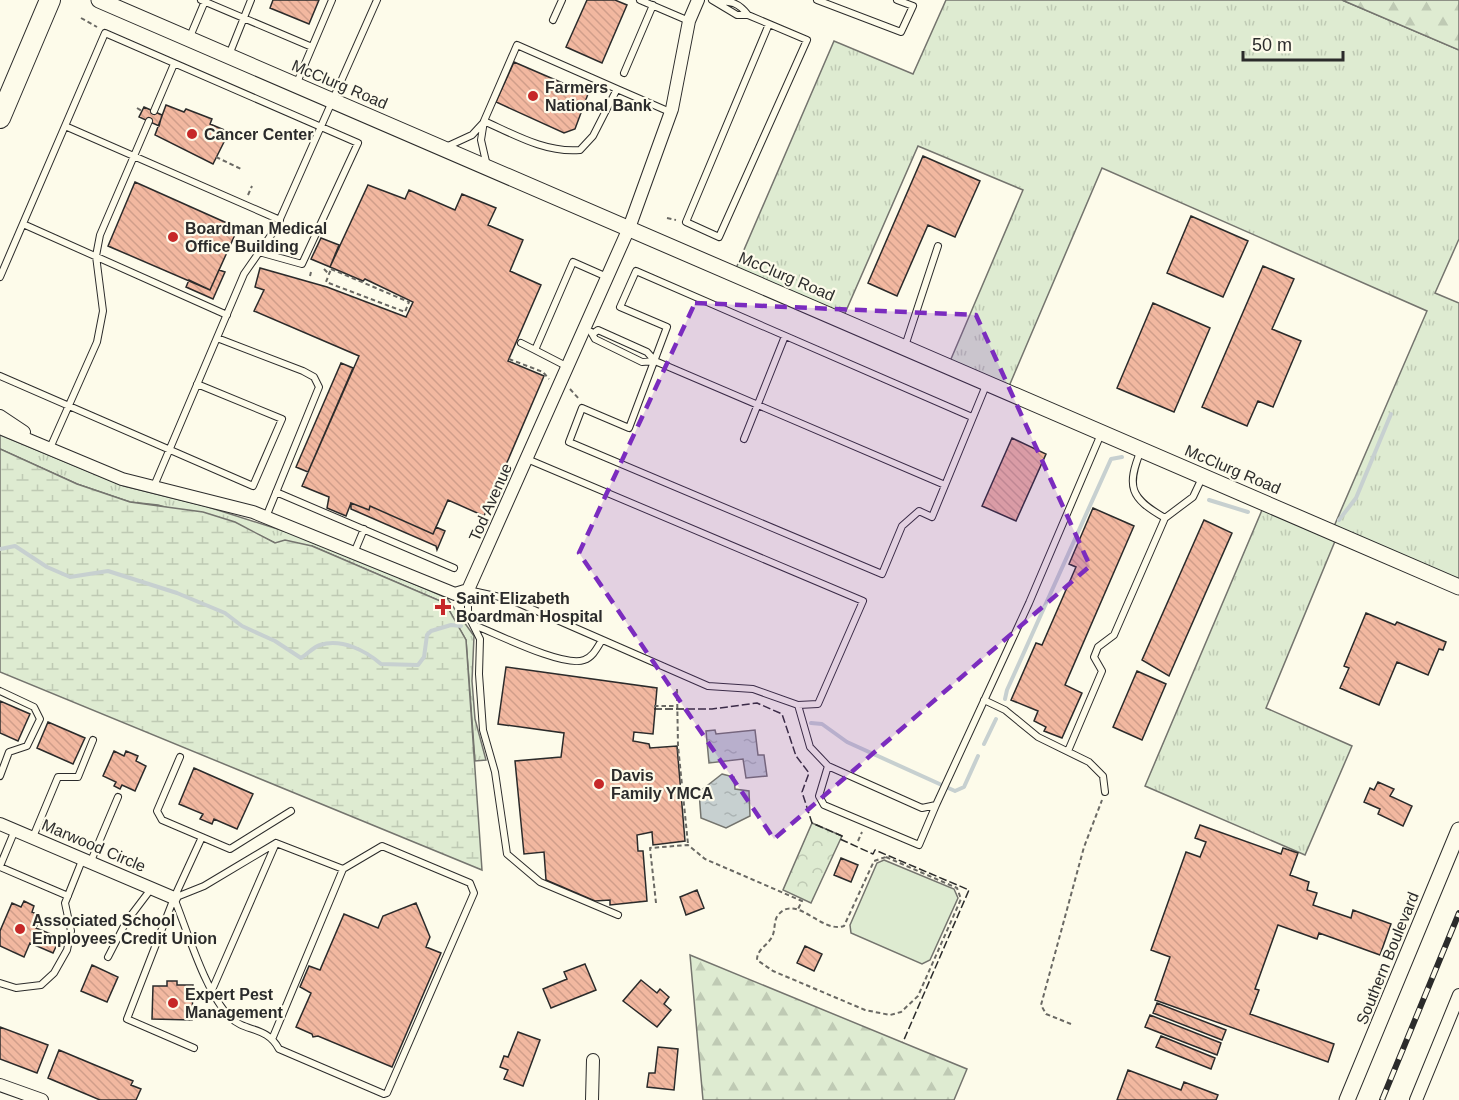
<svg xmlns="http://www.w3.org/2000/svg" width="1459" height="1100" viewBox="0 0 1459 1100" font-family="Arial,sans-serif">
	<style>
		.grass { fill: url(#grass-tufts); stroke: #74746e; stroke-width: 1.5 }
		.forest { fill: url(#forest-firs); stroke: #74746e; stroke-width: 1.5 }
		.wetland { fill: url(#wetland-marsh); stroke: #74746e; stroke-width: 1.5 }
		.park { fill: url(#park-crowns); stroke: #74746e; stroke-width: 1.5 }
		.garden { fill: #deebd1; stroke: #74746e; stroke-width: 1.5 }
		.water { fill: url(#water-ripples); stroke: #74746e; stroke-width: 1.5 }
		.lines { fill: none; stroke-linecap: round; stroke-linejoin: round }
		.stream { stroke: #c7d0d0; stroke-width: 4 }
		.building { fill: url(#building-back-hatch); stroke: #2b2b2b; stroke-width: 1.5 }
		.service-casing { stroke: #2b2b2b; stroke-width: 8 }
		.minor-casing { stroke: #2b2b2b; stroke-width: 14 }
		.tertiary-casing { stroke: #2b2b2b; stroke-width: 17 }
		.primary-casing { stroke: #2b2b2b; stroke-width: 22 }
		.path { stroke: #6a6964; stroke-width: 2; stroke-dasharray: 4.5 3; stroke-linecap: butt }
		.service { stroke: #fdfbea; stroke-width: 6 }
		.minor { stroke: #fdfbea; stroke-width: 12 }
		.tertiary { stroke: #fdfbea; stroke-width: 15 }
		.primary { stroke: #fdfbea; stroke-width: 20 }
		.rail-casing { stroke: #2b2b2b; stroke-width: 6 }
		.rail { stroke: #fdfbea; stroke-width: 4; stroke-dasharray: 11; stroke-linecap: butt }
		.fence { stroke: #2b2b2b; stroke-width: 1.5; stroke-dasharray: 8 3; stroke-linecap: butt }
		.marked { fill: #7b2cbf; fill-opacity: 0.2; stroke: #7b2cbf; stroke-width: 4.5; stroke-dasharray: 12 8; stroke-linejoin: round }
		.poi-dot { fill: #c62828; stroke: #fdfbea; stroke-width: 2 }
		.labels { text-anchor: middle; stroke-width: 4.5; stroke-linejoin: round; paint-order: stroke }
		.street-label { font-size: 16px; fill: #2b2b2b; stroke: #fdfbea }
		.poi-label { font-size: 16px; font-weight: bold; fill: #2b2b2b; stroke: #fdfbea; text-anchor: start }
	</style>
	<defs>
		<pattern id="grass-tufts" width="24" height="20" patternUnits="userSpaceOnUse" patternTransform="scale(1.5)"><rect width="24" height="20" fill="#deebd1"/><path d="M3 7l-1-3M5 7V3M7 7l1-3M15 17l-1-3M17 17v-4M19 17l1-3" fill="none" stroke="#bfcab4"/></pattern>
		<pattern id="forest-firs" width="22" height="20" patternUnits="userSpaceOnUse" patternTransform="scale(1.5)"><rect width="22" height="20" fill="#deebd1"/><path d="M5 1l3.5 6h-7zM16 11l3.5 6h-7z" fill="#bfcab4"/></pattern>
		<pattern id="wetland-marsh" width="20" height="14" patternUnits="userSpaceOnUse" patternTransform="scale(1.5)"><rect width="20" height="14" fill="#deebd1"/><path d="M1 5h8M5 5V1M11 12h8M15 12V8" fill="none" stroke="#bfcab4"/></pattern>
		<pattern id="park-crowns" width="20" height="18" patternUnits="userSpaceOnUse" patternTransform="scale(1.5)"><rect width="20" height="18" fill="#deebd1"/><path d="M2 6a3 3 0 1 1 6 0M12 15a3 3 0 1 1 6 0" fill="none" stroke="#bfcab4"/></pattern>
		<pattern id="water-ripples" width="26" height="14" patternUnits="userSpaceOnUse" patternTransform="scale(1.5)"><rect width="26" height="14" fill="#c7d0d0"/><path d="M2 4q2-2 4 0t4 0M15 11q2-2 4 0t4 0" fill="none" stroke="#abb3b3"/></pattern>
		<pattern id="building-back-hatch" width="6" height="6" patternUnits="userSpaceOnUse" patternTransform="scale(1.5)"><rect width="6" height="6" fill="#f2b8a0"/><path d="M-1 5l2 2M0 0l6 6M5-1l2 2" fill="none" stroke="#d09e8a"/></pattern>
	</defs>
	<rect width="100%" height="100%" fill="#fdfbea"/>
	<path class="grass" d="M946 0H1342L1459 50V239L1435 293 1459 303V587L1338 534 1266 708 1352 746 1305 855 1145 786 1265 503 1332 531 1427 311 1102 168 1007 391 948 366 1023 190 918 146 842 320 734 273 834 41 913 74Z
		M0 435 124 486 205 506 312 540 447 598 474 636 472 681 475 719 486 760 475 761 466 640 445 603 312 546 275 543 259 535 158 505 130 502 77 484 0 449Z"/>
	<path class="forest" d="M1342 0H1459V50Z
		M690 955 967 1069 954 1100H703Z"/>
	<path class="wetland" d="M0 449 77 484 130 502 203 512 235 522 275 543 285 540 312 546 445 603 466 640 482 870 0 672Z"/>
	<path class="park" d="M812 823 842 836 811 903 783 890Z"/>
	<path class="garden" d="M884 860 954 889 958 898 930 960 922 964 851 933 850 925 877 863Z"/>
	<path class="water" d="M715 730 716 734 755 730 758 755H764L767 776 746 778 743 759 709 763 706 731Z
		M722 774 734 777 735 789 749 791 750 816 726 828 701 818 699 792Z"/>
	<g class="lines">
		<path class="stream" d="M1209 500 1248 512
			M1339 520 1356 498 1391 414
			M0 549 15 546 47 567 70 577 108 571 177 593 225 613 242 626 275 641 301 658C308 654 313 647 320 645 342 638 366 651 381 664L418 665 424 657 427 635 431 631 451 625 461 626
			M1005 699 1007 690 1111 459 1122 457
			M811 723 822 724 847 742 955 791 964 787 978 756
			M984 744 996 719"/>
	</g>
	<path class="building" d="M273 0H319L309 24 270 8Z
		M587 0H615L627 5 602 63 566 47Z
		M514 62 588 94 575 129 564 133 496 102Z
		M166 105 184 112 186 109 212 119 210 124 229 132 213 164 155 135Z
		M144 107 162 115 159 126 139 117Z
		M923 156 980 181 955 237 928 225 897 296 868 283Z
		M135 182 238 228 210 290 108 246Z
		M368 185 405 199 409 190 455 210 462 194 496 208 488 225 523 240 510 271 541 285 508 361 544 376 484 516 448 500 433 534 370 506 369 510 351 503 346 516 327 508 329 497 302 486 359 356 254 311 264 290 255 287 260 268 327 287 406 317 413 302 365 279 363 281 330 267Z
		M1191 216 1248 241 1223 297 1167 273Z
		M321 238 339 245 330 267 311 259Z
		M1263 266 1294 279 1272 329 1301 341 1273 407 1258 401 1247 426 1202 407Z
		M219 270 225 272 213 299 186 287 189 280 210 290Z
		M1153 303 1210 328 1174 412 1117 388Z
		M341 363 353 368 308 472 296 467Z
		M1012 438 1046 454 1016 521 982 506Z
		M351 503 369 510 370 506 433 534 436 527 445 531 437 550 436 546 351 509Z
		M1093 508 1134 526 1065 685 1082 693 1062 738 1044 731 1046 727 1034 721 1038 711 1011 700 1036 643 1042 645 1076 567 1069 564Z
		M1204 520 1232 533 1169 676 1142 660Z
		M1366 613 1395 625 1397 622 1446 642 1443 650 1439 649 1428 675 1397 662 1379 705 1340 688 1349 668 1344 666Z
		M506 667 657 688 653 734 634 732 633 741 649 744 650 748 677 746 685 841 653 845 652 832 637 835 638 851H643L647 901 610 905V900L595 901 546 880 544 852 524 854 515 761 561 757 564 733 498 724Z
		M1137 671 1166 684 1142 740 1113 727Z
		M0 701 30 714 18 741 0 733Z
		M48 722 85 738 73 764 37 748Z
		M114 751 124 756 126 751 138 756 136 761 146 766 135 791 122 785 120 789 114 786 116 782 103 776Z
		M194 768 253 794 237 829 214 819 212 824 200 819 203 814 179 804Z
		M1378 782 1394 789 1390 796 1412 806 1403 826 1378 814 1380 809 1364 802 1370 788 1374 790Z
		M1200 825 1281 854 1283 848 1298 853 1290 875 1309 882 1307 890 1317 893 1313 905 1351 918 1353 910 1391 924 1380 955 1319 933 1317 939 1278 925 1255 989 1259 990 1250 1014 1334 1044 1328 1062 1155 1000 1170 957 1151 950 1186 852 1200 857 1206 842 1195 838Z
		M841 858 858 865 851 882 834 875Z
		M697 890 704 908 686 915 680 897Z
		M24 901 34 906 32 912 41 916 36 928 60 938 53 953 30 943 24 957 0 946V931L12 903 21 907Z
		M416 903 430 937 426 947 441 953 392 1067 318 1036 313 1037 312 1034 296 1027 311 993 300 987 309 966 320 970 344 914 378 928 383 916Z
		M805 946 822 954 814 971 797 963Z
		M585 964 596 990 551 1008 543 989 567 979 564 972Z
		M92 965 118 977 107 1002 81 991Z
		M641 980 657 993 660 989 669 997 664 1004 671 1010 657 1027 623 1001Z
		M167 981H177V985H193L192 1020 152 1019 153 986H167Z
		M1157 1003 1226 1030 1222 1040 1153 1013Z
		M1150 1015 1221 1043 1217 1055 1145 1027Z
		M0 1027 48 1045 37 1073 0 1059Z
		M518 1032 540 1040 523 1086 504 1079 508 1070 500 1067 504 1056 508 1057Z
		M1161 1036 1215 1058 1211 1069 1156 1047Z
		M658 1047 678 1049 674 1090 647 1087 649 1073H655Z
		M59 1050 133 1081 131 1085 141 1089 136 1100H100L48 1078Z
		M1128 1070 1181 1090 1184 1082 1218 1095 1216 1100H1117Z"/>
	<g class="lines">
		<g class="service-casing">
			<path id="service" d="M201 0 312 47
				M640 0 689 21
				M712 0 737 15H748L807 40 719 237 686 222 769 24
				M817 0 901 32 913 6 897 0
				M716 2C730 0 739 3 748 15
				M553 20 562 0
				M189 39 205 1
				M229 55 251 0
				M624 73 653 5
				M296 85 332 0
				M154 111 174 64
				M484 121C515 135 546 153 580 150L593 136 617 89 670 112
				M65 126 280 220
				M446 147 472 135 484 122
				M487 166 481 140 484 121 517 45 617 89
				M23 224 227 315
				M0 277 105 33 358 143 302 264 259 252
				M591 332 595 339 642 362 655 361
				M594 333 598 330 647 352 655 361 945 485
				M217 338 303 371 314 377 319 387 266 517
				M521 343 535 350
				M905 346 938 246
				M568 367 535 350 573 262 607 277
				M0 376 253 486 282 419 197 384
				M972 417 636 271 620 307 667 327 629 428 582 408 569 442 882 574 902 526 919 511 932 517 987 383
				M744 439 785 336
				M50 448 97 342 103 311 96 256 100 235 149 121
				M527 459 863 601 818 704 798 705
				M154 486 244 274 276 228 377 0
				M276 492 454 568
				M1165 518 1193 497 1202 478
				M354 553 364 529
				M474 625C495 633 564 668 584 660 593 657 597 648 602 640
				M0 691 34 707 40 719 27 746 9 752 0 776
				M984 700 1005 710 1038 737 1089 762 1103 776 1105 792
				M1068 751 1102 671 1094 657 1098 647 1114 635 1165 518C1130 498 1126 487 1141 450
				M180 757 157 811 162 820 230 849 291 811
				M828 766 819 796 824 805 919 845 936 805
				M33 837 58 777H78L93 740
				M276 843 343 869 382 846 470 883 474 893 387 1093 384 1094 279 1049C266 1025 245 1033 230 1017 206 994 187 930 174 898L204 886Z
				M91 861 118 797
				M0 866 15 830
				M0 867 68 896
				M618 915 540 882 507 854 495 772 483 730 479 674 480 639 468 615V590L509 599 708 686 753 689 798 705 810 747 828 766 922 808 936 805 1029 603 1101 434
				M108 957 126 922 151 889
				M0 983 16 988 41 985 54 973 67 950 71 931 65 903 83 858
				M212 990 276 843
				M273 1037 343 869
				M194 1048 127 1019 174 898 202 837"/>
		</g>
		<g class="minor-casing">
			<path id="minor" d="M0 416 24 432
				M0 428 122 479 253 512 455 594 468 590 629 228 672 109 689 21 698 0
				M0 824 174 898
				M0 1085 42 1100
				M592 1100 593 1060
				M1416 1100 1459 995"/>
		</g>
		<g class="tertiary-casing">
			<path id="tertiary" d="M99 0 1459 587
				M1347 1100 1459 830"/>
		</g>
		<g class="primary-casing">
			<path id="primary" d="M0 118 50 0"/>
		</g>
		<path class="path" d="M81 18 97 27
			M137 108 142 111
			M216 157 241 169
			M248 195 252 186
			M667 218 676 220
			M324 269 329 274
			M331 269 409 302 405 312 326 282Z
			M310 276 311 272
			M509 359 543 372 549 379
			M570 389 580 400
			M677 689 678 746 688 844
			M654 706H678
			M858 841 862 832
			M886 857 957 888 961 899 918 996 901 1012 890 1015 865 1010 773 971 757 960C757 949 767 946 772 937 776 929 773 920 779 914 797 894 822 934 844 926L874 861Z
			M656 903 650 848 688 845 705 859 802 901 798 909
			M1071 1024 1046 1014 1041 1005 1084 847 1102 800"/>
		<use href="#service" class="service"/>
		<use href="#minor" class="minor"/>
		<use href="#tertiary" class="tertiary"/>
		<use href="#primary" class="primary"/>
		<g class="rail-casing">
			<path id="rail" d="M1382 1100 1459 913"/>
		</g>
		<use href="#rail" class="rail"/>
		<path class="fence" d="M654 709H712L757 703 782 714 796 756 809 773 802 792 812 823 842 836 840 839 873 854 875 850 969 890 903 1042"/>
	</g>
	<path class="marked" d="M695 303 976 315 1090 566 774 839 579 553Z"/>
	<g class="poi-dot">
		<circle cx="533" cy="96" r="6"/>
		<circle cx="192" cy="134" r="6"/>
		<circle cx="173" cy="237" r="6"/>
		<path d="M440 598h6v6h6v6h-6v6h-6v-6h-6v-6h6z"/>
		<circle cx="599" cy="784" r="6"/>
		<circle cx="20" cy="929" r="6"/>
		<circle cx="173" cy="1003" r="6"/>
	</g>
	<g class="labels">
		<g class="street-label">
			<text transform="translate(340 84) rotate(23)" y="6">McClurg Road</text>
			<text transform="translate(787 276) rotate(23)" y="6">McClurg Road</text>
			<text transform="translate(1233 469) rotate(23)" y="6">McClurg Road</text>
			<text transform="translate(490 502) rotate(-66)" y="6">Tod Avenue</text>
			<text transform="translate(94 845) rotate(23)" y="6">Marwood Circle</text>
			<text transform="translate(1387 958) rotate(-68)" y="6">Southern Boulevard</text>
		</g>
		<g class="poi-label">
			<text x="545" y="93">Farmers<tspan x="545" dy="18">National Bank</tspan></text>
			<text x="204" y="140">Cancer Center</text>
			<text x="185" y="234">Boardman Medical<tspan x="185" dy="18">Office Building</tspan></text>
			<text x="456" y="604">Saint Elizabeth<tspan x="456" dy="18">Boardman Hospital</tspan></text>
			<text x="611" y="781">Davis<tspan x="611" dy="18">Family YMCA</tspan></text>
			<text x="32" y="926">Associated School<tspan x="32" dy="18">Employees Credit Union</tspan></text>
			<text x="185" y="1000">Expert Pest<tspan x="185" dy="18">Management</tspan></text>
		</g>
	</g>
	<path d="M1243 51v9h100v-9" fill="none" stroke="#2b2b2b" stroke-width="3"/>
	<text x="1252" y="51" font-size="18" fill="#2b2b2b" stroke="#fdfbea" stroke-width="4.5" paint-order="stroke">50 m</text>
</svg>
